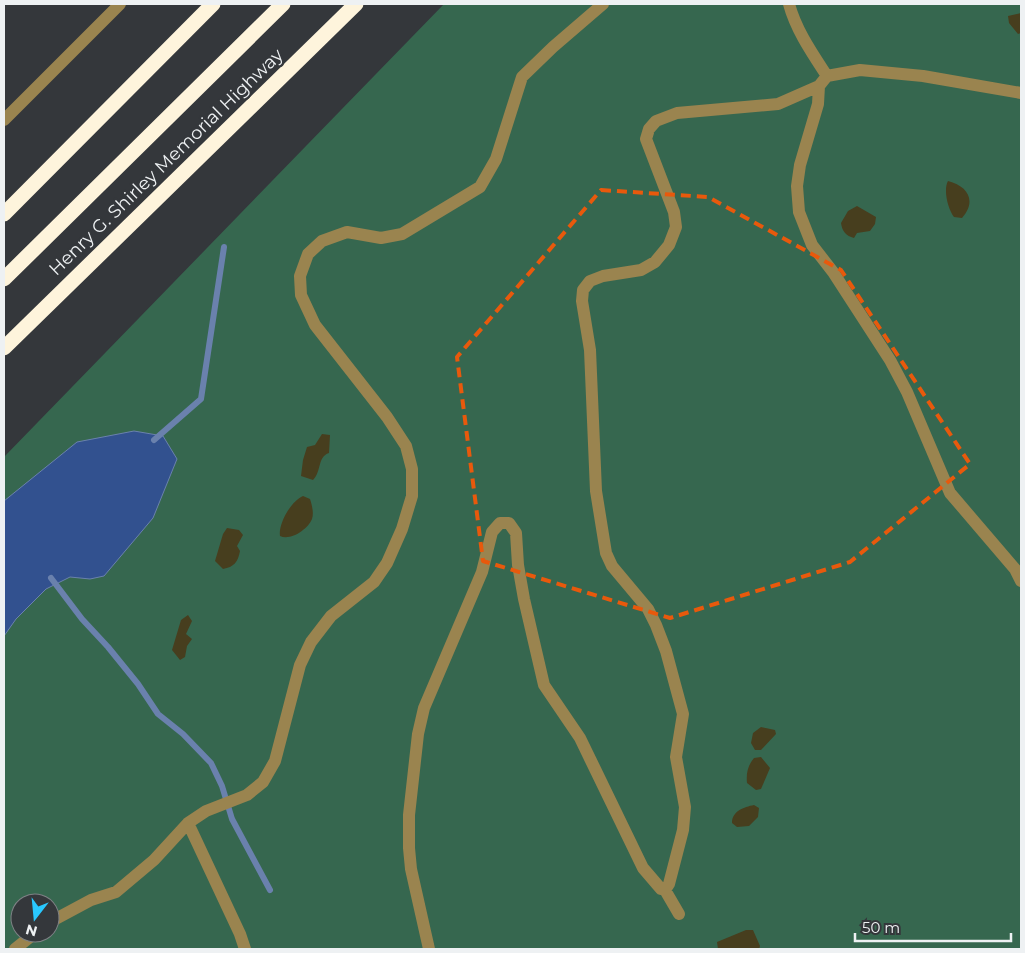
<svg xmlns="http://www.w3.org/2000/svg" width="1025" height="953" viewBox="0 0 1025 953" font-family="Montserrat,sans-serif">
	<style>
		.green { fill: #36674f; fill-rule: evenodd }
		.sand { fill: #473e1e }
		.water { fill: #32518f; stroke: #6a81ad }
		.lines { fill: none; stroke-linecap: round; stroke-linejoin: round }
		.stream { stroke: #6a81ad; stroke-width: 6 }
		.minor { stroke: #9a844f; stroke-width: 12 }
		.highway { stroke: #fef4dc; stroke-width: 15 }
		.marked { fill: none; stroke: #e8590c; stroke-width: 4; stroke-dasharray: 10 6; stroke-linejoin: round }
		.labels { text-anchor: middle; stroke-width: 4.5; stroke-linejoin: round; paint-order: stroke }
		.street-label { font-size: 18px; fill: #eef1f3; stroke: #34373b }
	</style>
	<rect width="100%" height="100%" fill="#34373b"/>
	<path class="green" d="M444 4H1021V949H4V457ZM20 903H50V933H20Z"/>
	<path class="sand" d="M1021 13V33L1018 34 1009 23 1008 16Z
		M948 181C968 186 977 201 962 218L954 217C948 209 943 190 948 181Z
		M857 206 876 217 875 224 870 231 857 233 854 238C846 236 842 231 841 223L848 211Z
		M322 434 330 435 329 453C317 457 322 471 313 480L301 476 303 460 307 447 315 445Z
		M303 496 310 499C312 505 314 513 312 519 308 529 291 541 280 536 278 524 291 501 303 496Z
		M227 528 239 530 243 535 237 546 240 551C238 562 234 567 223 569L215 561 223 534Z
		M188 615 192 621 186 634 192 639 187 646 185 657 180 660 172 650 181 620Z
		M761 727 775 730 776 734 761 750H755L751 743 753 733Z
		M761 757 770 768 761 789 756 790 747 783C746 773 748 765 754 758Z
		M754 805 759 808 758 817 749 826 737 827 732 823C732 811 744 807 754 805Z
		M746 930H753L760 946 759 949H718L717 942Z"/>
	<path class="water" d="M134 431 163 436 177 459 153 518 104 576 90 579 70 577 46 589 16 619 4 636V501L77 442Z"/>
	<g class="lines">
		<path class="stream" d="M154 440 201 399 224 247
			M51 578 82 619 108 647 138 684 158 714 183 734 211 763 222 786 232 819 270 890"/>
		<path class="minor" d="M789 4C796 30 812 53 827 76
			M1021 93 923 76 860 70 827 76 819 86 818 104 800 165 797 186 799 212 812 245 833 272 890 360 907 392 950 493 1015 569 1021 581
			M4 120 120 4
			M188 823 240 934 245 949
			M665 890 679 914
			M50 922 91 900 116 892 154 860 188 823 206 811 247 795 263 782 275 761 300 665 311 642 331 616 374 582 387 563 402 529 412 496V469L406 446 387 417 315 325 301 295 300 276 308 254 322 241 347 232 381 238 402 234 480 187 496 159 522 77 553 47 603 4
			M15 949 35 933
			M429 949 411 869 409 848V815L418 734 424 708 482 572 492 532 500 523H509L516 533 518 565 524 599 544 685 580 738 643 868 661 889 665 890 669 884 683 830 685 807 676 757 683 714 666 651 656 625 648 609 612 566 606 553 596 491 590 350 582 301 583 290 590 281 603 276 641 270 655 262 669 245 676 227 674 212 646 139 649 129 656 121 677 113 778 104 819 86"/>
		<path class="highway" d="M4 214 213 4
			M4 279 283 4
			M4 348 356 4"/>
	</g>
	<path class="marked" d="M601 190 708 197 841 270 970 464 850 562 670 618 483 561 457 357Z"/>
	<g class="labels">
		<g class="street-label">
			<text transform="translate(166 162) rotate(-44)" y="6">Henry G. Shirley Memorial Highway</text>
		</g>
	</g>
	<rect width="1025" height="953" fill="none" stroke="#eef1f3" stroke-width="10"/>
	<g transform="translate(35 918) rotate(196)"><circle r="24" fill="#34373b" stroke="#7e8185"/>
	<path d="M0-4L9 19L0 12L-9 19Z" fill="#29c8ff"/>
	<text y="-8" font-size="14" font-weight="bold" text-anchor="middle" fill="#eef1f3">N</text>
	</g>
	<path d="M855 933v8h156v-8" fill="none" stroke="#eef1f3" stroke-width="2.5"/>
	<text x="862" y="933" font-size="15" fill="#eef1f3" stroke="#34373b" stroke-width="4" paint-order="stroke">50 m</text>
</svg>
